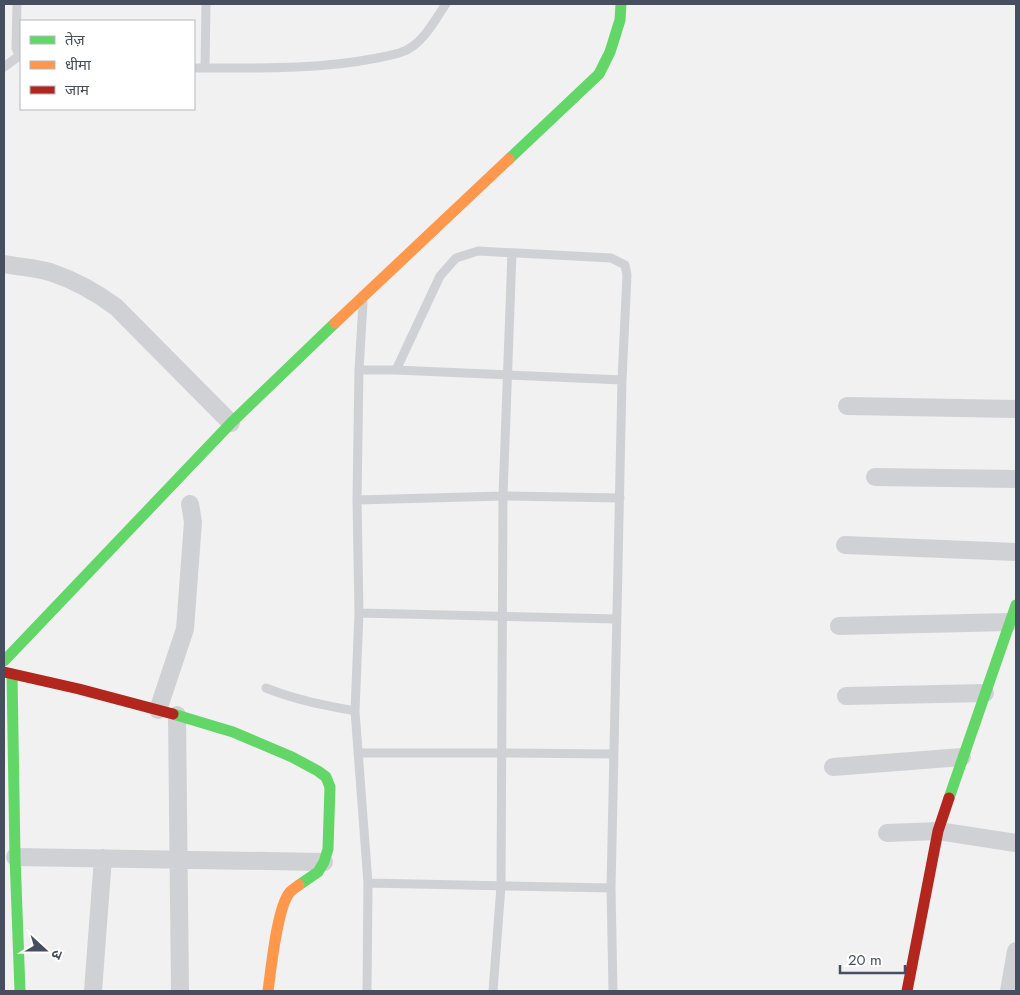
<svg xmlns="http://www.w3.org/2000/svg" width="1020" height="995" viewBox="0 0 1020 995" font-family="Jost,'Noto Sans Devanagari',sans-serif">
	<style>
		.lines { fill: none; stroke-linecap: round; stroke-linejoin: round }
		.lane { stroke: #cfd1d4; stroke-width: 9 }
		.street { stroke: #cfd1d4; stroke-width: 18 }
		.fast { stroke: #63d668; stroke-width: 11 }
		.slow { stroke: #ff974d; stroke-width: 11 }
		.jam { stroke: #b3261e; stroke-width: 11 }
	</style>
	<rect width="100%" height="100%" fill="#f1f1f1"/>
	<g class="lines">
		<path class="lane" d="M17 4 16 48 19 56 21 57
			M4 67 19 56
			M194 68C255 68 317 70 377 58 390 55 403 54 413 46 427 36 436 18 446 4
			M205 68 206 4
			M363 303 359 370 357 500 359 613 355 711 368 883 367 991
			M359 370H396L440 276 456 258 478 251 611 258 625 265 627 275 622 380 611 888 613 991
			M396 370 622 380
			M357 500 503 496 620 498
			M359 613 617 619
			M266 688C296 700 323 705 355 711
			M358 753H501L614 754
			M368 883 611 888
			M493 991 501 886 503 496 512 253"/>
		<path class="street" d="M4 264C19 267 36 268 50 272 74 280 96 292 116 307L231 423
			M847 406 1016 409
			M875 477 1016 479
			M845 545 1016 552
			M839 626 1010 622
			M846 696 985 693
			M158 710 185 629 193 522 190 504
			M177 715 180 991
			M833 767 962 757
			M887 833 938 831 1016 843
			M15 857 324 862
			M93 991 103 858
			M1009 991 1016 951"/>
		<path class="fast" d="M509 159 599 74 610 52 620 20 621 4
			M4 661 231 423 335 323
			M12 674 15 857 20 991
			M173 714 233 732 292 757 318 771 326 777 330 787 328 849 324 862 318 872 299 885
			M949 798 1016 605"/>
		<path class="slow" d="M335 323 509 159
			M268 991C271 970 277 906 290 892 293 889 296 887 299 885"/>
		<path class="jam" d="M4 672 79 689 173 714
			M907 991 938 831 949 798"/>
	</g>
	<rect width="1020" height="995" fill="none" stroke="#474e5f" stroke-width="10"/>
	<rect x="20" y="20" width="175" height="90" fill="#ffffff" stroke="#b5b8bf"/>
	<rect x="30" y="36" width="25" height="8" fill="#63d668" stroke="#b5b8bf"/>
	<text x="65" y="45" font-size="15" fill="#474e5f">तेज़</text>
	<rect x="30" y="61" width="25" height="8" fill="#ff974d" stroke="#b5b8bf"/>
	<text x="65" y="70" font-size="15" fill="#474e5f">धीमा</text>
	<rect x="30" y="86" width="25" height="8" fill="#b3261e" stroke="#b5b8bf"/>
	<text x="65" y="95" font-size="15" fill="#474e5f">जाम</text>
	<g transform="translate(45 950) rotate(111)" stroke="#ffffff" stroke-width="4" paint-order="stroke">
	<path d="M0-4L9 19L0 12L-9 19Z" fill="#474e5f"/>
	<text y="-8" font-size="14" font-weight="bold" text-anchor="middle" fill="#474e5f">उ</text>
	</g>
	<path d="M840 965v8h65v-8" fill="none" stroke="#474e5f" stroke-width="2.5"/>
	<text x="848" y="965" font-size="15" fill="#474e5f" stroke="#ffffff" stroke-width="4" paint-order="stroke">20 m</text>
</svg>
